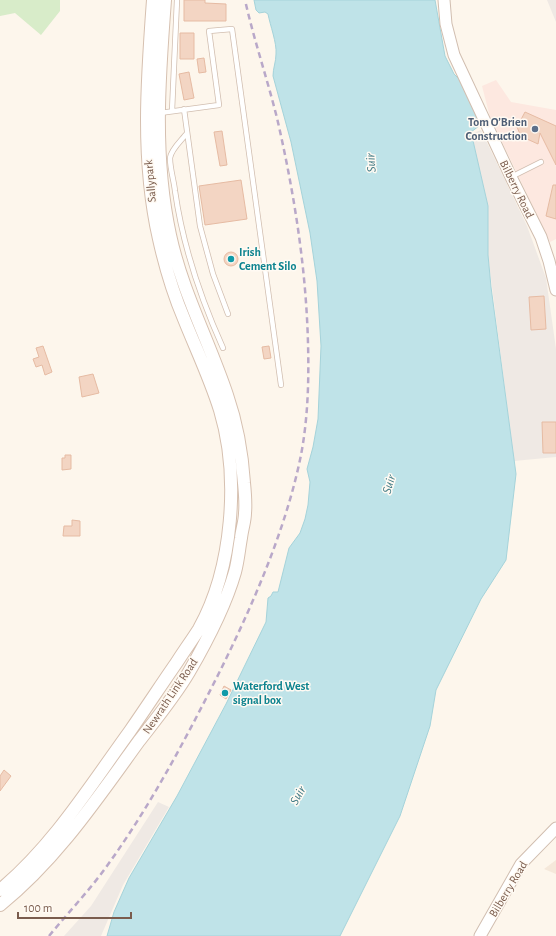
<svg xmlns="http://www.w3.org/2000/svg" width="556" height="936" viewBox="0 0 556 936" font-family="'Alegreya Sans',sans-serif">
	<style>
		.residential { fill: #f5e8da }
		.commercial { fill: #fde8e0 }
		.industrial { fill: #efe9e4 }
		.green { fill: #d8ecc9 }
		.water { fill: #bfe3e8; stroke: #a5d3da }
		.building { fill: #f3d5c3; stroke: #e6bba3 }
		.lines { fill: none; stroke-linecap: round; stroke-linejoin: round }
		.service-casing { stroke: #d1beb0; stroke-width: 6 }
		.tertiary-casing { stroke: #d1beb0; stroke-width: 13 }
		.secondary-casing { stroke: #d6c0b0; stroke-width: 14 }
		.service { stroke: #fff; stroke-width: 4.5 }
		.tertiary { stroke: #fff; stroke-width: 11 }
		.secondary { stroke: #fff; stroke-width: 12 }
		.rail { stroke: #b9a8c9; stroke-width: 2.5; stroke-dasharray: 6 4; stroke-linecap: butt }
		.service-dot { fill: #5c6f8a; stroke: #fffaf3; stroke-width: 1.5 }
		.culture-dot { fill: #0f9aa8; stroke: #fffaf3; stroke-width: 1.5 }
		.labels { text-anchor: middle; stroke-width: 3; stroke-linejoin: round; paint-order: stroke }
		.service-label { font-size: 12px; font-weight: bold; fill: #4e5e75; stroke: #fffaf3; text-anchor: end }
		.street-label { font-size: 12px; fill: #7a5c4d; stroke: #fffaf3 }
		.culture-label { font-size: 12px; font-weight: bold; fill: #0d838f; stroke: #fffaf3; text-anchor: start }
		.water-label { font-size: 13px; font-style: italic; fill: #437c86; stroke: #fffaf3 }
	</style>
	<rect width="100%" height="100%" fill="#fdf6ec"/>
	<path class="residential" d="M556 860V874L544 869Z"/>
	<path class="commercial" d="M496 80 511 102 556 110V239L550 242 490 117 482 86Z"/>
	<path class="industrial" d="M547 0H556V22Z
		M481 130 527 226 546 278 556 349V457L514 461 488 255V206L471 134Z
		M158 802 169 807 123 885 101 936H64L91 906Z"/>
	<path class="green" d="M0 0H60V11L41 35 15 13 0 16Z"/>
	<path class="water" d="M254 0H435L445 56 454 74 462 82 475 111 479 126 471 132 488 206V255L491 287 516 474 506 560 481 599 436 690 430 726 400 816 340 936H107L114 912 129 878 177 796 226 704 266 622 268 598 271 596 273 592H278L289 548 300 533 305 519 308 505 310 482 307 469 313 447 318 419 321 346 317 281 310 233 291 142 273 76C273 68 276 62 276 54 277 43 270 25 268 14L265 12 259 13 256 10Z"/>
	<path class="building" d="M184 0H205V3L226 4V21H184Z
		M180 33H194V59H180Z
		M204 58 206 72 199 73 197 59Z
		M189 72 194 98 184 100 179 74Z
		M525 112 556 126V165L540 133 538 144 527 139 522 133 520 134 517 127Z
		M222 131 227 165 220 166 214 132Z
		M241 180 247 219 205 225 199 186Z
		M553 185H556V219L546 216Z
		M224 259a7 7 0 1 1 14 0a7 7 0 1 1-14 0Z
		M544 296 546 329 531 330 529 297Z
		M43 346 52 372 45 375 42 365 36 367 33 359 39 357 36 348Z
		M269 346 271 358 264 359 262 347Z
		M93 374 99 393 82 397 79 377Z
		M542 422H556V453H543Z
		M65 455H71V469L62 470V458H65Z
		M72 520 80 521V536H63L64 526H72Z
		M224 686 231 690 226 699 220 695Z
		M4 770 11 776 0 791V776Z"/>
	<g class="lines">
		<g class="service-casing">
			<path id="service" d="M184 109 200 226 213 274 228 314
				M172 111 177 0
				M160 113 219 105 209 31 232 29 281 385
				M187 133C182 140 171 149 170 158 170 169 174 181 175 191 183 247 200 297 223 348
				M511 177 541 162"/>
		</g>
		<g class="tertiary-casing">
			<path id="tertiary" d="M444 0 446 24 454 55 511 177 541 237 549 261 556 290
				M480 936 521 864 556 828"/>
		</g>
		<g class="secondary-casing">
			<path id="secondary" d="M0 890C53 846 90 786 130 731 146 708 161 685 177 662 184 651 192 640 199 629 233 568 240 476 220 410 210 378 196 349 184 319 173 293 165 266 159 239 141 160 147 80 153 0
				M0 905C56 860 97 799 139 741 156 719 175 696 189 672 207 641 225 607 235 572 238 561 239 549 241 538 242 529 245 521 245 513 246 503 245 493 244 483 242 452 237 424 227 395 209 341 182 291 170 235 153 157 159 78 165 0"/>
		</g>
		<use href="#service" class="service"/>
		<use href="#tertiary" class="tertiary"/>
		<use href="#secondary" class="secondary"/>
		<path class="rail" d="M49 936C67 914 87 893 104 870 148 810 183 744 217 677 251 609 286 530 301 455 308 418 309 380 308 343 306 267 294 192 277 118 267 78 254 40 245 0"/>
	</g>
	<circle class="service-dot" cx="535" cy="129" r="4"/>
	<g class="culture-dot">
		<circle cx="231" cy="259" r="4"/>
		<circle cx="225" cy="693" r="4"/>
	</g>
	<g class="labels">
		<g class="service-label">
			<text x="527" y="126">Tom O’Brien<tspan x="527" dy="14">Construction</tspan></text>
		</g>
		<g class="street-label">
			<text transform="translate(150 181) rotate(-95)" y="4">Sallypark</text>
			<text transform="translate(517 189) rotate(64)" y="4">Bilberry Road</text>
			<text transform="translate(170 696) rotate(-56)" y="4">Newrath Link Road</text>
			<text transform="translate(508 889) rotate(-59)" y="4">Bilberry Road</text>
		</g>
		<g class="culture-label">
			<text x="239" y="256">Irish<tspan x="239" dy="14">Cement Silo</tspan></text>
			<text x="233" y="690">Waterford West<tspan x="233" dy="14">signal box</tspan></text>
		</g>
		<g class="water-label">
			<text transform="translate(370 163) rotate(-95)" y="5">Suir</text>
			<text transform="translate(388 484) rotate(-74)" y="5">Suir</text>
			<text transform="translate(297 795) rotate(-61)" y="5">Suir</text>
		</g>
	</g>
	<path d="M18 912v6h113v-6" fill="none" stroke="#7a5c4d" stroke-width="2"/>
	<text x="24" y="912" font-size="12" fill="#7a5c4d" stroke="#fffaf3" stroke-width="3" paint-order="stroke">100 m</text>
</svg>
